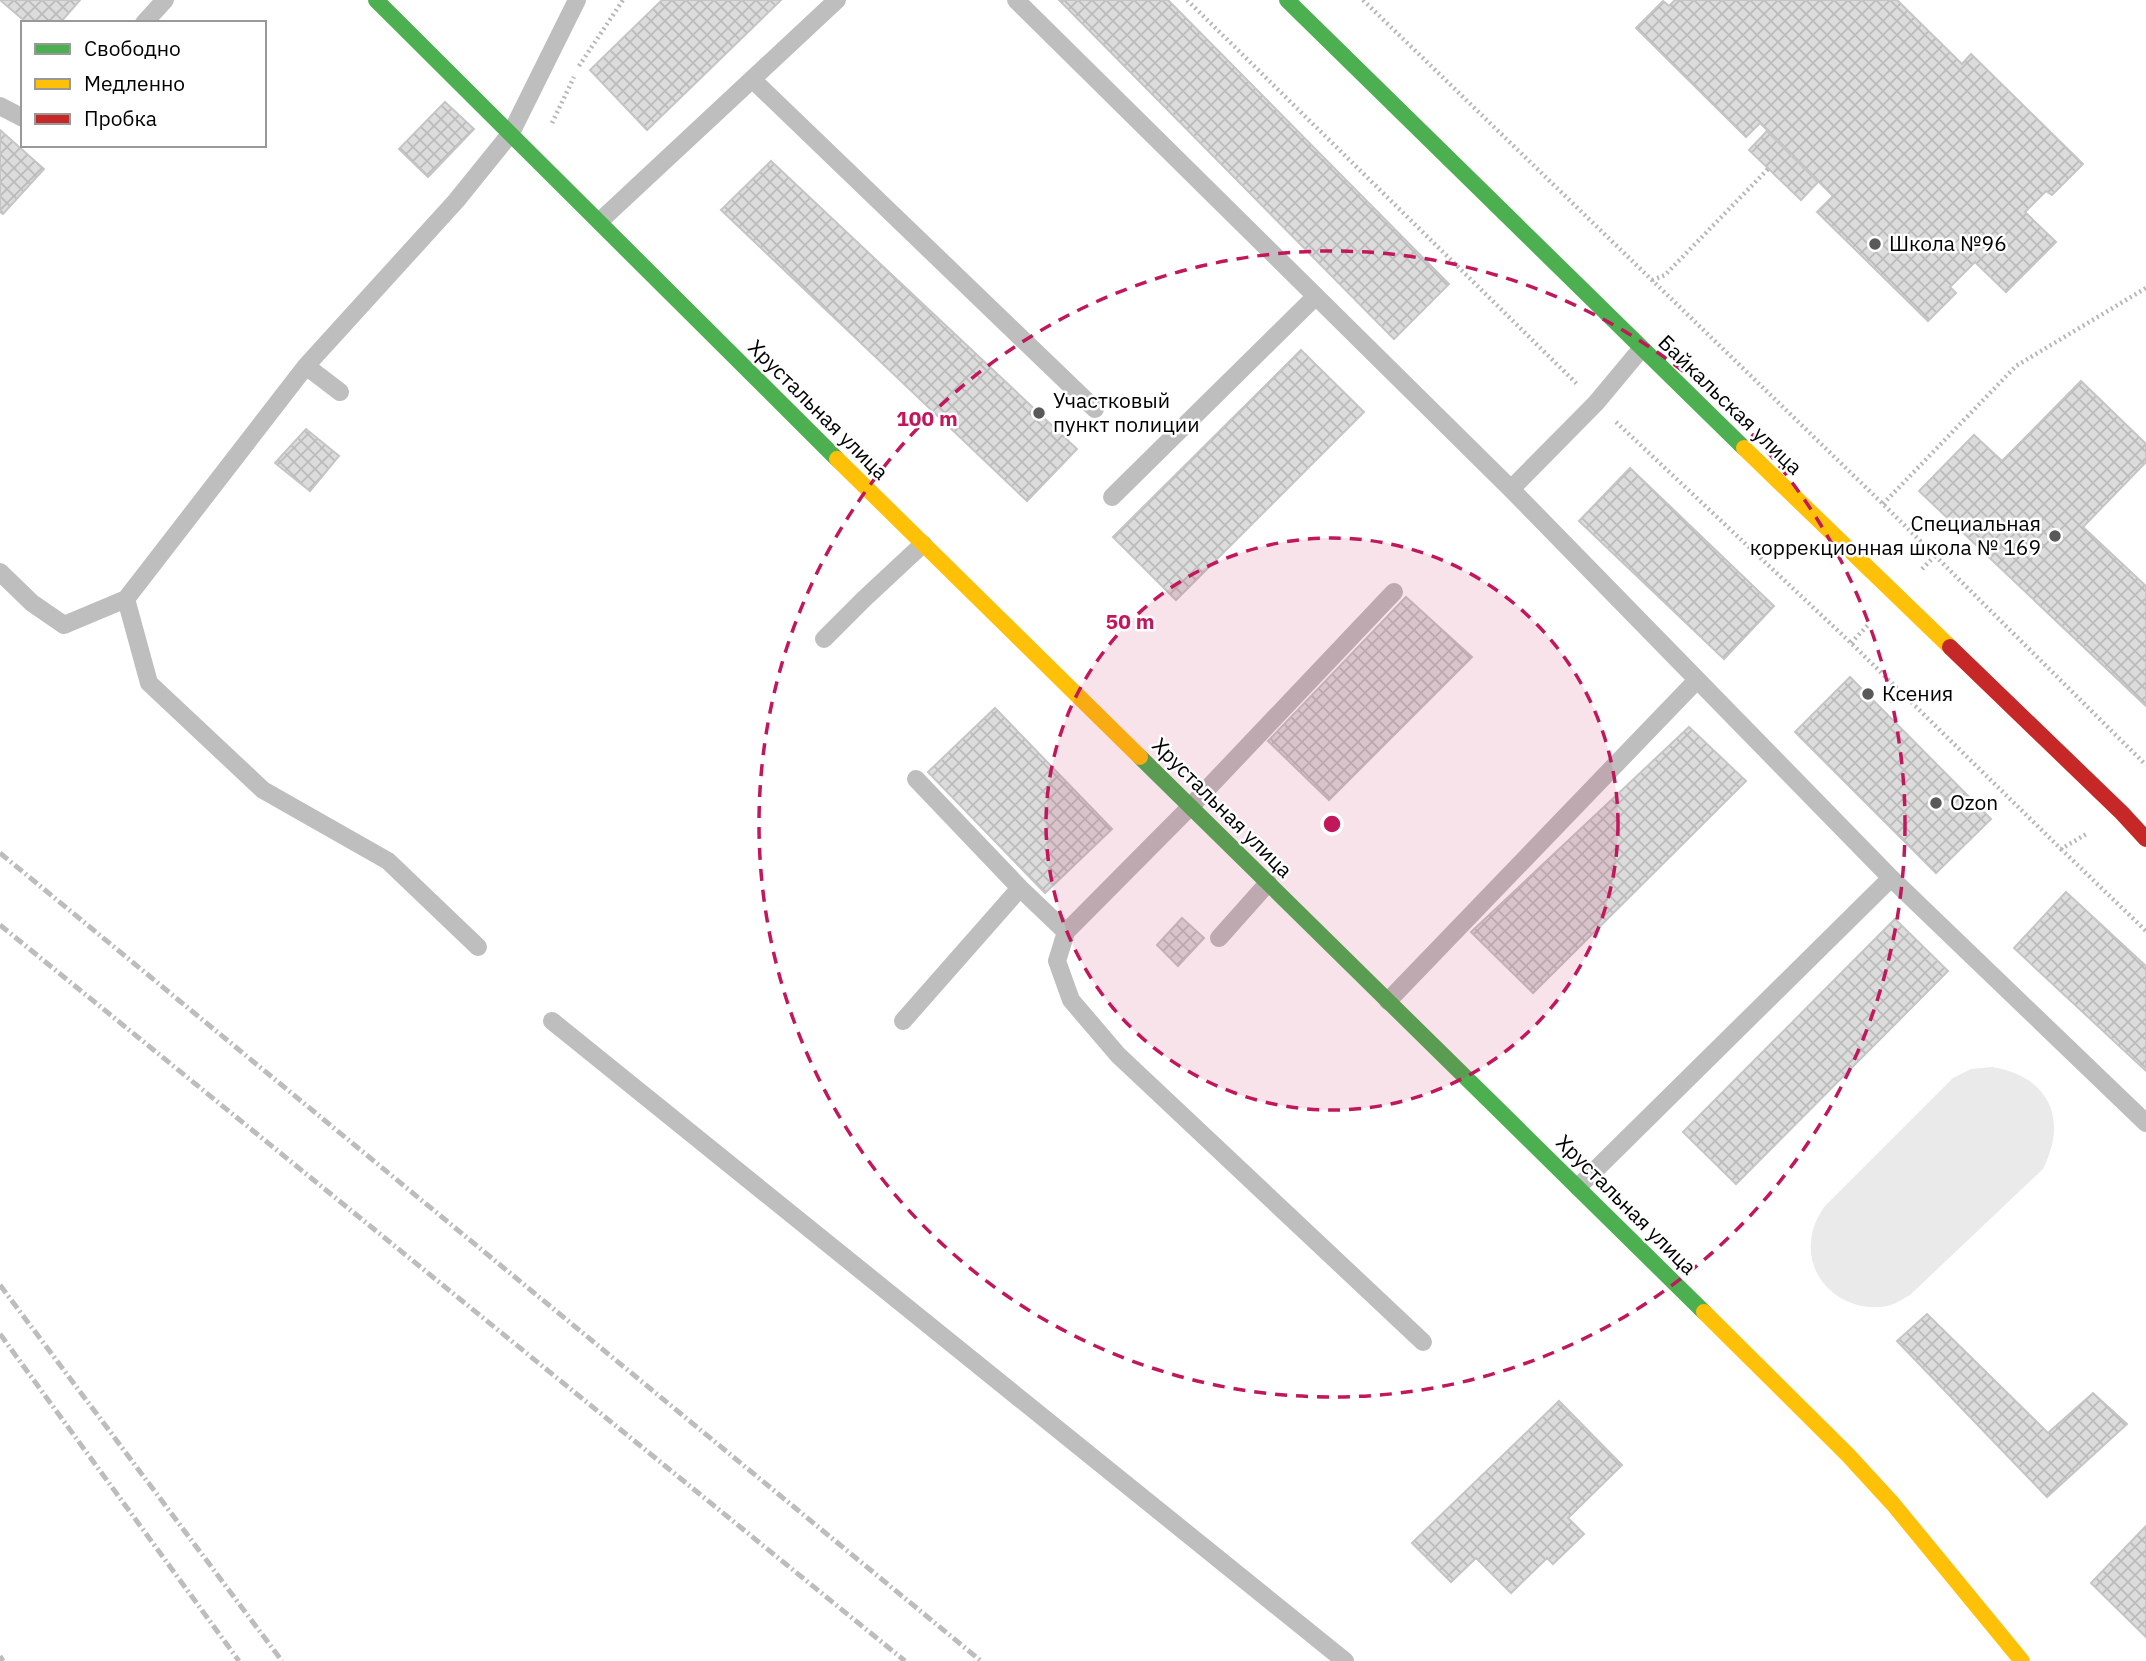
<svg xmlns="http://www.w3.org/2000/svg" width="2146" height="1661" viewBox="0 0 2146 1661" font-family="'IBM Plex Sans',sans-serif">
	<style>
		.garden { fill: #eaeaea }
		.building { fill: url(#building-cross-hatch); stroke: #c5c5c5; stroke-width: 2 }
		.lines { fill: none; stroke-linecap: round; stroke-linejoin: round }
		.path { stroke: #b8b8b8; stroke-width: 4.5; stroke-dasharray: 2 3.5; stroke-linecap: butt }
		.lane { stroke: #bebebe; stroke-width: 18 }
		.fast { stroke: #4caf50; stroke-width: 16 }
		.slow { stroke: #ffc107; stroke-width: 16 }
		.jam { stroke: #c62828; stroke-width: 16 }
		.rail { stroke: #bdbdbd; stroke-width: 5; stroke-dasharray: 10 3.5 2 3.5; stroke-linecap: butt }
		.ring { fill: none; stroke: #c2185b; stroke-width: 3.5; stroke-dasharray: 12 9 }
		.poi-dot { fill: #595959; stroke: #fff; stroke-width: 2.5 }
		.labels { text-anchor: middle; stroke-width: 5; stroke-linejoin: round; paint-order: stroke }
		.poi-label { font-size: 21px; fill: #000; stroke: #fff; text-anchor: start }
		.street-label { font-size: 21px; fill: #000; stroke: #fff }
		.centre { fill: #c2185b; stroke: #fff; stroke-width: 3.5 }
		.ring-label { font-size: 21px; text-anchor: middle; font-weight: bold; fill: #c2185b; stroke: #fff; stroke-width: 5; stroke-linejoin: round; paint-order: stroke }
	</style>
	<defs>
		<pattern id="building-cross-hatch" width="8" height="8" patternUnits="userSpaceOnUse" patternTransform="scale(1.75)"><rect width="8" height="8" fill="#dcdcdc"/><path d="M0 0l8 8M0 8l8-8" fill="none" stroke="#bbb"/></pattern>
	</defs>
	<rect width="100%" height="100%" fill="#fff"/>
	<path class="garden" d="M1992 1067C2048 1076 2069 1118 2043 1169L1910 1295C1904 1298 1897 1303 1891 1305 1851 1316 1807 1285 1811 1242 1812 1228 1817 1218 1824 1207L1953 1078 1971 1069Z"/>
	<path class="building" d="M0 0H80L60 23H27Z
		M662 0H781L647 130 590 70Z
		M1059 0H1168L1449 284 1394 339Z
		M1675 0H1897L1962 64 1971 54 2083 164 2052 195 2046 191 2025 212 2056 242 2006 292 1975 262 1950 287 1956 293 1928 321 1817 212 1833 196 1760 123 1746 137 1636 28 1663 1 1669 6Z
		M445 102 474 129 428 177 399 149Z
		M0 130 44 169 3 214 0 212Z
		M1767 131 1818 182 1801 200 1749 150Z
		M771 161 1077 449 1027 501 721 210Z
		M1301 350 1364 412 1176 600 1113 537Z
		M2081 381 2146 444V462L2083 527 2146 586V706L1919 491 1974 435 2002 461Z
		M306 429 339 456 310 491 275 463Z
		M1630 468 1774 606 1724 659 1579 521Z
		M1406 597 1472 657 1329 800 1268 741Z
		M1850 677 1991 819 1936 873 1795 732Z
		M995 708 1112 829 1045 893 928 772Z
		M1689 727 1746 781 1533 993 1471 932Z
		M2066 892 2146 966V1071L2014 948Z
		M1182 918 1204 938 1178 966 1157 945Z
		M1895 919 1948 971 1736 1184 1683 1132Z
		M1927 1314 2048 1433 2093 1393 2127 1424 2047 1497 1897 1341Z
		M1559 1401 1622 1465 1568 1518 1584 1534 1553 1564 1547 1558 1511 1593 1476 1558 1451 1582 1412 1543Z
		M2146 1526V1637L2091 1583Z"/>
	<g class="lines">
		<path class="path" d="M1187 0 1577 384
			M1363 0 1883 504 2146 765
			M579 66 623 0
			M552 123 574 77
			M1652 280 1665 275 1769 168
			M1616 422 1851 643 2061 849 2088 833
			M1883 504 2016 366 2146 288
			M1922 569 1935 556
			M1851 643 1870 623
			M2061 849 2146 931"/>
		<path class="lane" d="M1016 0 1511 489 1891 878 2146 1123
			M144 23 165 0
			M752 79 1095 409
			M0 106 23 118
			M600 221 837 0
			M306 366 340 392
			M1511 489 1596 403 1641 349
			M1112 497 1316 296
			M0 572 32 603 64 625 126 599
			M824 639 864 599 923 544
			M916 779 1020 888 1066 932 1191 806 1394 592
			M1066 932 1057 961 1071 1000 1118 1055 1423 1342
			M1219 938 1268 883
			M478 947 388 861 263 790 149 683 126 599 306 366 456 201 511 133 577 0
			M1388 1001 1697 680
			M552 1021 1345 1661
			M903 1021 1020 888
			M1578 1187 1891 878"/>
		<path class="fast" d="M376 0 837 459
			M1287 0 1744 448
			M1140 757 1704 1312"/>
		<path class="slow" d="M1744 448 1950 647
			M837 459 1140 757
			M1704 1312 1848 1455 1893 1504 2022 1661"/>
		<path class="jam" d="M1950 647 2122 813 2146 839"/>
		<path class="rail" d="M0 853 981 1661
			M0 925 905 1661
			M0 1285 282 1661
			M0 1334 239 1661
			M0 1656 3 1661"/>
	</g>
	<circle cx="1332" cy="824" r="286" fill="#c2185b" fill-opacity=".12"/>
	<g class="ring">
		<circle cx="1332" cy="824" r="286"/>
		<circle cx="1332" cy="824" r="573"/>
	</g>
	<g class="poi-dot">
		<circle cx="1875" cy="244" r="7"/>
		<circle cx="1039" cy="413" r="7"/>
		<circle cx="2055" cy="536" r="7"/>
		<circle cx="1868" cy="694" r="7"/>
		<circle cx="1936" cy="803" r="7"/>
	</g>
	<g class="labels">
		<g class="poi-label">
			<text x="1889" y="251">Школа №96</text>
			<text x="1053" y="408">Участковый<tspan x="1053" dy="24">пункт полиции</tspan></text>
			<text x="2041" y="531" text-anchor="end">Специальная<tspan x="2041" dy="24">коррекционная школа № 169</tspan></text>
			<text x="1882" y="701">Ксения</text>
			<text x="1950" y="810">Ozon</text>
		</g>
		<g class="street-label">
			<text transform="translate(1730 405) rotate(44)" y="7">Байкальская улица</text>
			<text transform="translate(818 410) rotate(45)" y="7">Хрустальная улица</text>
			<text transform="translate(1222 808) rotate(45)" y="7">Хрустальная улица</text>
			<text transform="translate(1626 1205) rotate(45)" y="7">Хрустальная улица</text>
		</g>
	</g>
	<circle cx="1332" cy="824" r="10" class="centre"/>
	<g class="ring-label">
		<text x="927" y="426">100 m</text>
		<text x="1130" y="629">50 m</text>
	</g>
	<rect x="21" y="21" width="245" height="126" fill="#ffffff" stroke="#999999" stroke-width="2"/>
	<rect x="35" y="44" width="35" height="10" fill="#4caf50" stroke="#999999" stroke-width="2"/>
	<text x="84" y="56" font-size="21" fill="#000000">Свободно</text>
	<rect x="35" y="79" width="35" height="10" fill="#ffc107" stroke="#999999" stroke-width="2"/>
	<text x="84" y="91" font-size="21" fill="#000000">Медленно</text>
	<rect x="35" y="114" width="35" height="10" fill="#c62828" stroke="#999999" stroke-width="2"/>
	<text x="84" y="126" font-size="21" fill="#000000">Пробка</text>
</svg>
